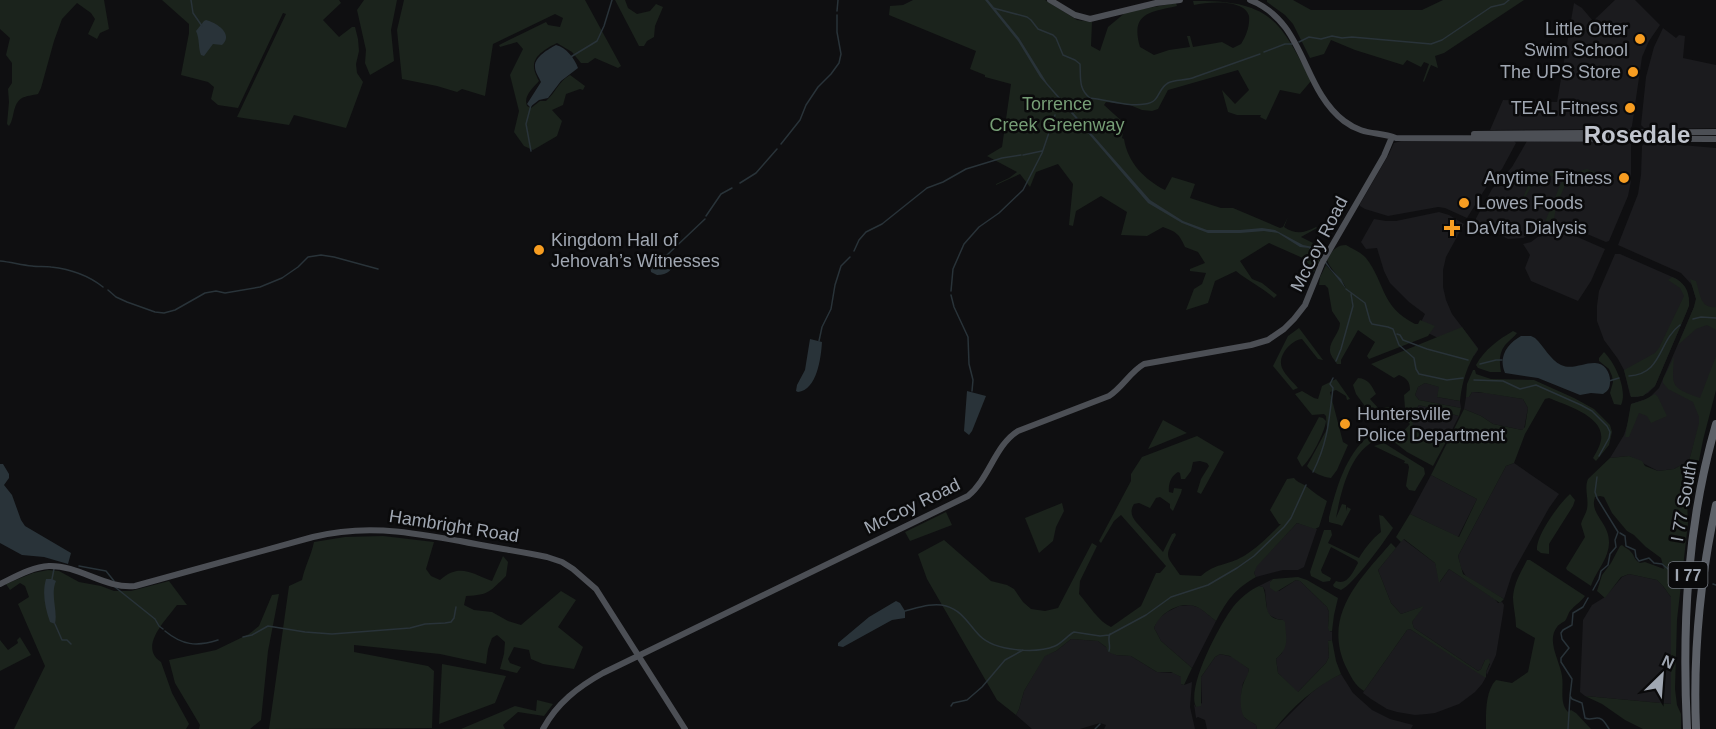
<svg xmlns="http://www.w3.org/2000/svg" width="1716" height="729" viewBox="0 0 1716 729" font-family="Helvetica,sans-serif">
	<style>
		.built { fill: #1b1b1e }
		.green { fill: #1b231c }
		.water { fill: #293339 }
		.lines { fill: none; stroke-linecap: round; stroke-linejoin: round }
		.stream { stroke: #293339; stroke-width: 1.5 }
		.major { stroke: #4c4f55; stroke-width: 6 }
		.highway { stroke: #5c6067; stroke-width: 8 }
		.poi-dot { fill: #f79d21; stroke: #0a0a0b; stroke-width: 2 }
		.labels { text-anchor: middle; stroke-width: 5; stroke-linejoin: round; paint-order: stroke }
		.shield { fill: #0a0a0b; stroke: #737880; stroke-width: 1.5 }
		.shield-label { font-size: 16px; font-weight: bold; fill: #a0a7b2 }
		.poi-label { font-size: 18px; fill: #a0a7b2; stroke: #0a0a0b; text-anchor: end }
		.park-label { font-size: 18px; fill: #769e76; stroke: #0a0a0b }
		.street-label { font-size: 18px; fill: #a0a7b2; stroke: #0a0a0b }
		.district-label { font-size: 24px; font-weight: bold; fill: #c1c5ce; stroke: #0a0a0b }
	</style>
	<rect width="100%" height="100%" fill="#0f0f11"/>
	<path class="built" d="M1615 0H1635L1660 25 1649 41 1642 57 1632 126 1630 129 1490 130 1503 100 1557 102 1574 3 1582 8 1593 21Z
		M1663 28 1676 38 1679 35 1685 36 1683 58 1716 65V128L1651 129 1644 128 1641 125 1646 77 1654 47Z
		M1401 141H1514L1516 143 1502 169 1490 181 1467 218 1445 208 1438 207 1388 216 1365 209 1360 206V204L1389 154 1394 143Z
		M1527 141 1629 142 1631 144V181L1628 196 1609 241 1606 242 1568 226 1559 224 1546 226 1523 238 1508 239 1474 222 1492 189 1512 167Z
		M1646 142 1716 148V367L1689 461 1674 469 1658 471 1629 456 1610 458 1624 435 1628 422 1631 404 1649 398 1659 388 1694 307 1696 299 1692 285 1681 273 1618 245 1638 194 1641 175 1642 146Z
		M1439 212 1449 215 1464 224 1446 257 1443 270V287L1446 300 1452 314 1478 348V350L1474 356 1418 328 1425 314 1409 302 1390 283 1384 271 1377 248 1366 249 1361 242 1374 219 1386 221H1396Z
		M1558 230 1566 232 1605 249 1591 281 1578 301 1531 281 1525 268 1530 255 1523 244 1531 242 1543 233Z
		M1615 254H1620L1677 279 1685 287 1689 299 1687 311 1655 386 1648 393 1638 397H1631L1630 395 1624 370 1618 359 1604 340 1597 321V306L1599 291Z
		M1425 383 1440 387 1437 397 1460 401 1461 408 1419 400 1415 395 1418 387Z
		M1472 392 1487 393 1523 399 1528 408 1524 429 1522 430 1493 424 1481 416 1464 409 1466 397H1469Z
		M1419 405 1459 416 1448 438 1412 425V415Z
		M1514 463 1559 494 1549 508 1512 574 1504 599 1467 578 1461 568 1458 556 1506 466Z
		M1431 475 1477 499 1458 537 1410 514Z
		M1297 523 1317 529 1304 567 1298 570H1283L1256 577 1254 573 1256 566Z
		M1403 539 1435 563 1440 582 1449 569 1495 599 1498 603 1502 602 1504 605 1503 613 1496 655 1487 675 1486 672 1490 664 1485 660 1481 669 1478 671 1414 628 1412 622 1422 607 1401 614 1391 603 1378 570Z
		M1629 574 1657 580 1663 586 1671 597V704L1585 696 1580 692 1583 620 1592 605 1605 597 1622 577Z
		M1273 579 1270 582 1279 591 1296 580 1300 581 1327 607 1329 612 1328 628 1331 632 1332 631V640L1328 641 1329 657 1326 663 1297 693 1278 673 1276 659 1282 653 1283 620 1277 619 1269 615 1267 611 1265 590 1263 587 1259 586Z
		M1191 605 1200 608 1216 621 1192 668 1161 641 1154 628 1157 620 1167 612 1179 606Z
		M1410 629 1486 677 1482 684 1475 692 1459 704 1435 713 1427 714 1415 715 1397 712 1387 709 1371 699 1363 693 1364 691 1407 630Z
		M1071 639 1098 641 1116 655 1131 656 1157 672 1174 673 1181 677V684L1184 685 1192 682 1190 707 1195 729H1104L1106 725 1100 723 1080 729H1032L1016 715 1019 709 1024 691 1045 655 1056 651Z
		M1220 654 1233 657 1249 669 1248 675 1243 683 1241 696 1243 714 1245 718 1256 725 1257 729H1207L1205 720 1198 717 1196 718 1194 704 1196 707 1202 703 1201 677 1215 657Z
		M1341 674 1353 693 1372 710 1390 719 1413 725 1411 729H1275L1311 693 1325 682Z"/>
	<path class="green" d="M0 0H104L109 29 100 33 97 39 88 34 95 19 91 13 77 3 62 19 54 41 41 88 38 94C33 95 26 96 22 98 12 104 15 118 9 126L7 124 9 102 8 89 12 83V63L6 55 10 38 0 29Z
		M162 0H339L341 3 323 20 339 37 352 27H355L358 39 359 51 356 64 357 73 363 82 346 128 294 115 289 125 237 117 286 14 283 13 238 108 218 105 211 99 214 87 208 82 181 75 189 33V24Z
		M364 0H397L391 30 394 61 370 75 365 63 366 50 357 10Z
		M404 0H585L621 66 618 68 595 58 588 63H581L572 52 557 43C549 47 533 55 534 67 534 71 537 77 539 81 533 88 523 96 527 106L531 108 540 101H546C556 92 558 82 570 75L585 86 583 90 580 89 566 94 563 105 552 110 562 121 557 136 533 150 524 146 514 132 519 111 510 75 523 49 517 42 500 47 499 45 546 22 548 25 560 27 563 18 555 14 493 44 485 96 462 89 457 92 437 86 402 79 397 30Z
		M615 0H625L628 8 637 14 650 11 656 4 663 7 655 26 654 37 647 41 644 46H639Z
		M913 0H1045L1077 20 1092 22 1091 46 1100 51 1108 27 1126 12 1176 3 1177 6C1150 12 1130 13 1140 47L1154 55 1169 50 1190 47 1187 36H1190L1193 47 1222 42 1233 48 1241 44C1246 36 1250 26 1249 16 1245 0 1212 1 1194 5L1193 1C1270 0 1280 20 1311 81L1300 94 1280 90 1266 120 1260 117 1261 115H1237L1228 112 1222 90 1235 104 1249 90 1238 70 1168 90 1158 109 1152 111 1142 110 1130 105 1106 102 1104 105 1125 124 1122 138 1124 139C1128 163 1144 179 1165 190L1172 177 1195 184 1190 198 1221 208H1233L1280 228 1283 227 1288 217 1284 227C1296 235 1304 233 1316 227L1317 228 1301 237 1325 249 1314 272 1305 259 1269 243 1240 261 1252 279 1262 283 1277 295 1274 298C1262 287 1248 281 1236 271L1215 281 1208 303 1186 310 1194 289 1202 284 1206 273 1190 271V269L1205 263 1198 252 1185 247C1179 233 1176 232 1163 227L1147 236 1121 235 1127 212 1101 196 1076 211 1073 226 1069 225 1073 184 1058 164 1036 172 1030 187 1020 174 996 185V184L1009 178 1017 172 987 156 1002 147 1011 84 985 77V75L970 69 976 51 889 15 890 6 903 5Z
		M1267 0H1293L1311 10H1422L1443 0H1524L1444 53 1435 56 1438 68 1431 65 1424 82 1423 81 1429 64 1424 62 1421 67 1407 60 1403 65 1355 50 1331 40 1324 54 1310 58 1293 24 1285 15 1267 2Z
		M1587 169 1595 172 1601 177 1613 180 1612 184 1583 173 1567 180 1556 207 1554 219 1545 222 1561 183 1563 181 1562 176 1537 177 1518 209 1532 177 1531 174 1533 172 1561 173 1566 175Z
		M1346 245C1352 249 1361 252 1366 258 1386 284 1380 306 1415 324H1418L1420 320 1435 326 1428 336 1369 359 1367 356 1375 342 1358 330 1341 360V364H1337C1335 361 1330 355 1330 351 1329 341 1340 333 1340 323L1332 311 1328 288 1325 285H1319L1320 277 1326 265 1346 288C1341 277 1331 271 1327 260 1331 252 1336 245 1346 245Z
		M1672 277C1685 282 1690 292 1689 306L1655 386 1643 396 1631 397 1624 370 1655 353 1659 348 1684 296 1680 288 1668 280Z
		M1690 279 1696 281C1700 293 1700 309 1716 307V330L1707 325 1696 329 1678 345 1694 307 1696 299Z
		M1462 327 1478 349C1467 365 1462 382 1460 401L1437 397 1439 387 1425 383 1418 387 1415 395 1419 400 1461 408 1459 416 1419 405 1412 415 1413 426 1448 438 1433 466 1407 452 1380 431V428L1385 426 1399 436 1410 424 1403 417 1405 408 1404 395 1410 390C1410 382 1407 378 1399 375L1394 378 1371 364Z
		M1299 328 1323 360 1318 359 1302 339C1291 340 1277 356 1282 368 1285 375 1293 382 1298 388L1293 390 1273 366 1288 336Z
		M1513 331 1517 333C1514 337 1511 339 1507 343 1499 351 1499 361 1501 372H1490L1478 368 1476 365C1485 349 1498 340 1513 331Z
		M1604 352C1615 363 1628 390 1621 405L1614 404 1610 393 1613 382 1612 376 1609 369 1599 361V358Z
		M1716 356V390L1703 440 1695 481 1687 500 1688 523 1677 620 1675 689 1677 705 1681 714V729H1643L1625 720 1602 704 1585 696 1671 704V597L1663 586 1657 580 1629 574 1621 577 1605 598 1597 591 1602 575 1611 563 1620 546 1622 545C1625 548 1629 549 1631 552 1635 556 1634 560 1640 563L1645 562 1664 569 1661 558 1646 547 1634 535 1627 531 1612 513 1604 497 1600 496 1595 497C1589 514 1609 522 1609 542 1609 559 1596 571 1591 586L1567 570 1566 568 1585 537 1581 524C1582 519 1586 514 1587 509 1589 498 1584 489 1588 479L1610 458 1629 456 1642 461 1645 466 1658 471 1674 469 1689 461 1699 423V417L1693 402 1668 389 1663 383V379L1674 357C1672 387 1670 387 1700 398Z
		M1473 370H1475L1476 374 1491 379 1534 380 1574 398 1594 409 1610 425 1612 432 1609 445 1596 461 1593 458C1596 453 1600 446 1601 440 1605 416 1565 405 1549 398L1545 399 1525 434 1514 463 1506 466 1458 556 1463 574 1504 599 1500 603 1449 569 1439 583 1435 563 1404 539 1401 542 1396 537 1410 514 1459 537 1477 499 1431 475 1464 409 1481 416 1493 424 1522 430 1525 427 1528 408 1523 399 1478 392H1472L1469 397H1466L1467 384Z
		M1358 378C1369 379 1371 385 1376 394L1370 399 1380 410 1386 407 1392 408C1390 416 1383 423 1375 420L1356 394 1353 385Z
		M1336 379 1350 399 1347 400 1346 396 1336 390 1330 392 1343 442 1348 445 1337 470 1331 478C1323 477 1312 473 1307 466L1327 429 1326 416 1324 414 1312 415 1295 394 1302 391 1314 398 1318 399 1322 386Z
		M1655 394 1658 397 1667 416 1651 423 1647 416 1639 413 1629 437H1625L1631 404 1644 400Z
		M1319 417 1323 418 1326 421C1325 432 1310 461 1302 467L1297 458Z
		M1163 420 1187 433 1148 449Z
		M1372 433H1376L1379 439C1350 449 1341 492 1336 518L1342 504 1346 505V511L1347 507 1351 509 1342 526C1337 523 1333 524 1329 522V517C1337 486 1346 453 1372 433Z
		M1197 436 1224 452 1201 494 1197 492 1201 479 1209 466 1207 463 1200 461 1193 462 1191 471 1185 479H1181L1180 473 1178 472C1171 476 1168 484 1169 492L1173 493 1174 488 1182 489 1181 493 1173 511 1170 508V504L1160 497 1156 498 1150 508 1139 503 1134 504C1130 510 1131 516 1136 522L1163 552 1172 534 1175 533 1176 535C1163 559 1167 555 1180 575L1201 576C1216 563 1225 566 1240 558 1254 551 1270 535 1281 524H1279L1270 510 1287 479 1294 478C1298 483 1302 483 1306 486 1313 492 1320 497 1327 501L1319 527 1315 529 1297 523 1257 566 1254 573 1256 577C1235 589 1227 600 1216 621 1210 617 1204 610 1197 607 1180 600 1160 613 1154 628L1161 641 1192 668 1184 685 1181 684V677L1171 672H1157L1131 656 1116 655 1108 652 1106 647 1098 641 1071 639 1056 651 1045 656 1024 691 1019 709 1016 715 997 700 927 579 918 554 944 540 991 581 1007 585 1014 589 1023 602 1031 609 1045 611 1058 608 1092 543 1097 546 1080 581 1079 594C1088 604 1099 622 1111 627L1141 606 1156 573H1160L1166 566 1121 515 1114 521 1101 543 1099 541 1131 481V474L1142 457Z
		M1384 443 1424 468 1425 474 1415 491 1409 490 1406 486 1409 467 1408 464 1404 463 1405 461 1374 446Z
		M1570 494 1575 500 1573 506 1549 544V554L1541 553 1537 550C1536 535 1559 504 1570 494Z
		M1062 503 1064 511 1056 527 1053 541 1039 553 1025 518Z
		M946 512 952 525 910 541 905 532Z
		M1379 515 1383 516 1393 528C1385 541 1353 585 1341 590L1334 587 1333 585 1336 581C1347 586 1353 572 1358 563L1357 561 1331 547 1321 570 1322 573 1331 578 1330 581 1323 582 1311 576 1310 572 1324 530H1331L1332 535 1328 543 1359 558C1365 548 1372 539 1381 532Z
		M383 536 434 542 426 569 431 576 440 580C459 563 471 573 492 581L503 556 508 562 506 576C490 591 490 595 466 596L464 605 474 610 492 612 508 621 521 625 561 591 576 600 558 627 583 647 574 669 543 664 531 659 529 650 514 647 508 659 510 663 521 667 517 673 500 669 504 654 505 642 497 635 492 638 488 649 486 664 440 654 354 645V652L428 666 434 671 432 728 269 729 289 586 302 580C305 566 311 556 314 542L345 537Z
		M1391 543 1396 548 1378 570 1391 603 1401 614 1424 606 1412 622 1414 628 1478 671 1481 669 1485 660 1489 659 1490 662 1486 672V677H1484L1410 629 1407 630 1364 691C1355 686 1350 675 1345 665 1323 614 1360 579 1391 543Z
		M1527 560H1530L1585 596C1581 602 1576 604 1572 609 1568 612 1568 617 1565 621 1563 622 1558 625 1557 627 1546 641 1560 661 1562 676 1564 688 1559 703 1568 712L1571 710 1576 713 1591 729H1486C1486 714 1485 691 1496 680L1512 683 1528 672 1535 638 1516 627C1516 617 1513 606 1513 597 1514 583 1521 572 1527 560Z
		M48 570 59 571 79 582 101 586 114 591H131L169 581 187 605H177C166 620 138 647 161 662L172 693 189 724 186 729H14L45 666 18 604 29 597 25 586 20 583 10 590 6 584 33 573Z
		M1298 577 1307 580 1338 598 1334 615 1332 631H1329L1328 628 1329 612 1327 607 1300 581 1296 580 1276 592 1270 588V582L1273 579Z
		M1259 586 1263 587C1269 601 1261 619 1283 620L1285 622C1286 639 1290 647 1276 659L1278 673 1298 692 1326 663 1329 657 1328 641 1332 640 1336 661 1341 674C1316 686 1292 707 1275 729H1257L1256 725C1253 723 1247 720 1244 717 1239 709 1240 691 1244 682 1246 677 1248 675 1249 669L1230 656 1220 654 1215 657 1201 677V706L1196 707C1186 687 1220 624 1233 607 1239 599 1250 590 1259 586Z
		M279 594 268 651 261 720 250 729H199L200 725 175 683 169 660 216 650 249 634 259 626 272 595Z
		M20 637 31 655 0 671V640L8 650 18 643 17 640Z
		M442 664 506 676 495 703 439 724Z
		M537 700 553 704 544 716 518 712 503 725 505 729H461L515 706 536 711Z"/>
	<path class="water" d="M985 0H988L1019 38 1047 83 1150 200 1183 221 1207 230H1240L1262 228 1275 230 1303 245 1313 247 1315 254 1325 260 1331 269 1341 279 1346 289 1325 263 1314 256 1309 248 1300 247 1278 233 1264 231 1240 233H1208L1182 223 1148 203 1040 77 1018 41Z
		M206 20C217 23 234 34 222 45L213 44 204 56 201 55C198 48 200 40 196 31L204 21Z
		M556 45C566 47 575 59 578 68L561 81 548 98 539 100 530 107 527 104 541 82C539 77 535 72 535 67 534 57 549 49 556 45Z
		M661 254 667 255 676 260C673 269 668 275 657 275L651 272 650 265 655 258Z
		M1521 336H1531L1535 338C1544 346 1550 360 1561 365 1572 370 1583 363 1594 363 1604 362 1611 373 1610 382 1610 388 1608 391 1603 394L1591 393 1580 395 1538 378 1505 373C1498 357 1507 344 1521 336Z
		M810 339 822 342C821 358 817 390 798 392L796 391 797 385 805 370Z
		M967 391 986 396 972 431 969 435 964 431Z
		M0 464H3L9 474V478L4 485 12 495 21 520 25 526 71 553 68 564 44 557 22 555 0 543Z
		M46 579H52L56 581C50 595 58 610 55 624L50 622C45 608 42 593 46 579Z
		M896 601 900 603 905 611V618L892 620 843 647 838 646V643L869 617Z"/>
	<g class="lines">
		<path class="stream" d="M191 0 193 13 202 26
			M993 8 1027 17 1031 20 1038 29 1053 35 1056 38 1063 55 1075 60 1080 64C1081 77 1078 89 1090 98 1108 100 1128 107 1145 104 1161 102 1157 89 1168 83 1176 79 1186 81 1195 77 1217 69 1238 62 1260 54
			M837 11 838 0
			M1299 42 1309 37 1321 39 1332 36 1342 38 1352 37 1431 44 1442 40 1491 7 1504 4 1509 0
			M1264 52 1285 44H1292
			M569 58 597 41 604 26 612 0
			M531 105 526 124 531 151
			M1057 111 1060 101
			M781 144 800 120 806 105 818 87 831 74 839 63 841 54 837 32V15
			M1023 155 1042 151
			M740 183 756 173 777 149
			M706 216 721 194 732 188
			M854 251 859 240 866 232 882 224 927 188 943 182 966 169 1002 158 1021 155
			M667 255 705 219
			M0 261C11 262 21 265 32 266 38 267 45 266 51 267 69 269 88 275 103 287
			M1346 289 1365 303 1370 321 1372 324 1388 327 1393 329 1399 345 1414 358 1416 369 1419 374 1447 380 1463 378
			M108 290 116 297 127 302 155 312 164 313 175 310 205 293 216 291 225 293 260 287 282 278 298 267 308 257 321 255 334 257 378 269
			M951 291 953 269 964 244 979 227 999 213 1023 190 1042 153 1055 115
			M951 295 954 307 968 337 969 364 973 380 972 391
			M1693 319 1701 317 1716 318
			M1397 334 1400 335 1403 340 1427 349 1468 360
			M819 341 822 327 831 309 835 285 841 266 850 257
			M1336 361 1341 349 1353 306 1351 294
			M1480 364 1496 360H1502
			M1629 376C1663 374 1658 341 1680 325
			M1474 380 1503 381 1520 389 1536 385 1581 405 1592 411 1607 426 1610 432 1609 438 1599 456
			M1609 381 1619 378
			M1313 472C1328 442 1329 420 1333 388L1330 384 1333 378
			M1620 533 1625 536 1626 546 1635 550 1636 557 1639 561 1649 558 1654 563 1662 564 1668 569 1680 573
			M79 566 106 571 114 581
			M52 579 54 569
			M1696 579 1698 580
			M1713 584 1716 585
			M115 587 155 619 159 626 163 629
			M1593 590 1599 579 1601 571 1608 565 1610 554 1616 547 1615 540 1618 532 1597 498 1595 492 1597 477
			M1588 598 1583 607 1573 613 1572 625 1563 630 1561 633 1562 639 1569 648 1561 658V662L1572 679 1570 696 1572 699 1582 703 1585 718C1591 721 1596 716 1601 719 1604 720 1607 726 1609 729
			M905 611C917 608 933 602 946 606 963 611 968 624 980 636 995 651 1036 654 1055 646 1062 643 1067 636 1074 632L1100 636 1109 635 1146 615 1171 597 1208 585 1237 568 1254 556 1284 527 1291 518 1306 485
			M55 624 62 640H67L71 644
			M165 631C182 645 196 647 218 640
			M243 637 252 635 268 626 305 632 332 634 410 628 425 624 445 623 451 622 454 618 456 607
			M1109 651C1111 645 1107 639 1110 634
			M951 706 953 703 967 700 982 687 1005 660 1023 650
			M1095 729 1100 724
			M1568 729 1570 697"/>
		<path class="major" d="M1050 0 1075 15 1090 19 1156 3 1180 0
			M1250 0C1306 22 1301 88 1344 121 1364 136 1376 131 1396 138L1716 139
			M1474 134 1716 132
			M0 584C15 577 32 567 49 566 79 565 105 589 135 586L313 537C366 524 407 532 460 541 489 547 518 551 547 557L562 562 573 569 596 589 685 729
			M543 729C557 703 578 687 603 673L968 496C989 479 995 445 1018 431L1109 396C1123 387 1130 372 1144 364L1251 345 1268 340 1284 329 1294 319 1305 305 1322 263 1384 156 1392 137"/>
		<path class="highway" d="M1687 729C1682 625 1687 524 1716 424
			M1696 729C1693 654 1700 579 1716 505"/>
	</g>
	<g class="poi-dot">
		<circle cx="1640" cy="39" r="6"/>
		<circle cx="1633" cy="72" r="6"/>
		<circle cx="1630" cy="108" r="6"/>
		<circle cx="1624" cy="178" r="6"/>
		<circle cx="1464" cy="203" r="6"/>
		<path d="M1449 219h6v6h6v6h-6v6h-6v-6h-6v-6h6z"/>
		<circle cx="539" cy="250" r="6"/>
		<circle cx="1345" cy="424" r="6"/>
	</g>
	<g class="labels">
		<rect class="shield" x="1668.5" y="562" width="39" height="26" rx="4.5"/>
		<g class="shield-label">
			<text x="1688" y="581">I 77</text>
		</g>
		<g class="poi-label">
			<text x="1628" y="35">Little Otter<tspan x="1628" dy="21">Swim School</tspan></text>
			<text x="1621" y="78">The UPS Store</text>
			<text x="1618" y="114">TEAL Fitness</text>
			<text x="1612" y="184">Anytime Fitness</text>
			<text x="1476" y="209" text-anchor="start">Lowes Foods</text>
			<text x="1466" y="234" text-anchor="start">DaVita Dialysis</text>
			<text x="551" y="246" text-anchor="start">Kingdom Hall of<tspan x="551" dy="21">Jehovah’s Witnesses</tspan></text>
			<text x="1357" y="420" text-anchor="start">Huntersville<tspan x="1357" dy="21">Police Department</tspan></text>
		</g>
		<g class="park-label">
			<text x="1057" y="110">Torrence<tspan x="1057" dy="21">Creek Greenway</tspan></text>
		</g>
		<g class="street-label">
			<text transform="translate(1319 244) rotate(-63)" y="6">McCoy Road</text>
			<text transform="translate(1684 501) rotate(-80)" y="6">I 77 South</text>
			<text transform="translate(912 506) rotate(-26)" y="6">McCoy Road</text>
			<text transform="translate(454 526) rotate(9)" y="6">Hambright Road</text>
		</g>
		<g class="district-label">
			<text x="1637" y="143">Rosedale</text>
		</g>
	</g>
	<g transform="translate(1662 675) rotate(25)" stroke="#0a0a0b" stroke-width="4.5" paint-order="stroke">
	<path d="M0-4.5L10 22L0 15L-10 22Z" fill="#a0a7b2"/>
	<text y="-9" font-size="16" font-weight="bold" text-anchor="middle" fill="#a0a7b2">N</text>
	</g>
</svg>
